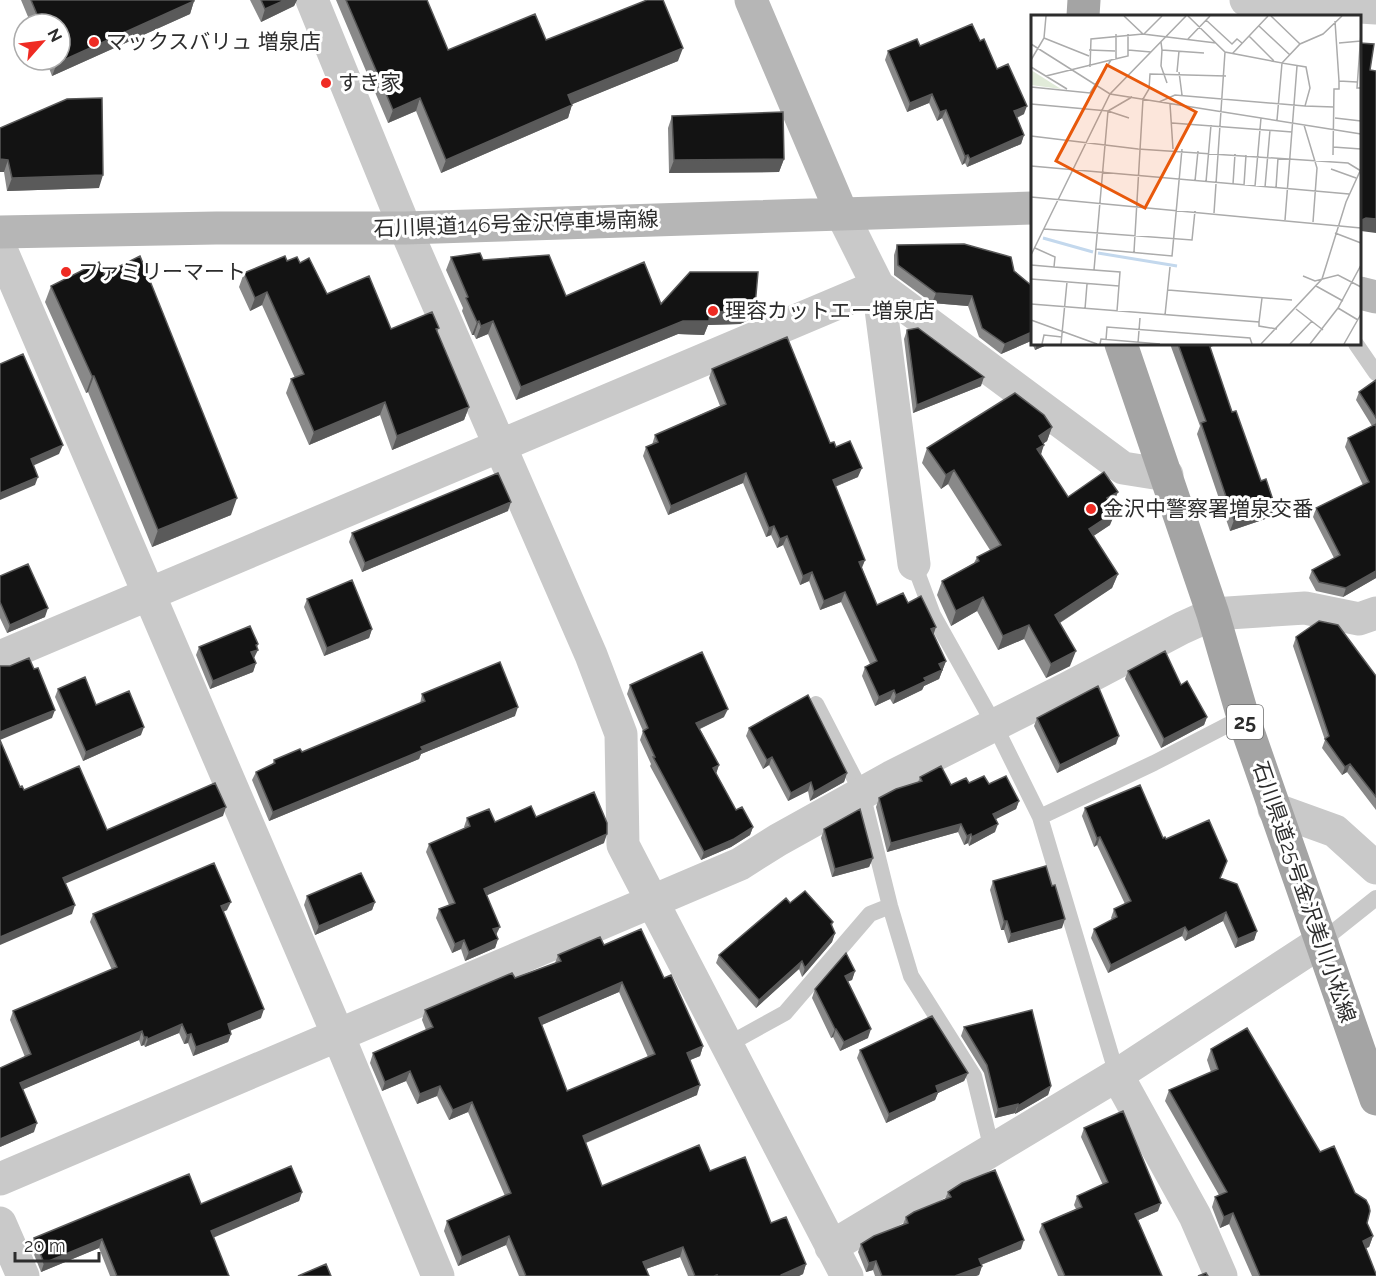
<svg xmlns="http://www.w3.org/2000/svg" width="1376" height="1276" viewBox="0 0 1376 1276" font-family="Raleway,'Noto Sans JP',sans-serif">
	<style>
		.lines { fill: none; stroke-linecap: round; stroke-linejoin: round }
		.lane { stroke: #c9c9c9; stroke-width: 16 }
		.street { stroke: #c9c9c9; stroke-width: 33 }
		.secondary { stroke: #b6b6b6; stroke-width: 33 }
		.primary { stroke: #a4a4a4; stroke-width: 33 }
		.wall { fill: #898989; fill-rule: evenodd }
		.shaded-wall { fill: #5a5a5a }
		.building { fill: #131313; stroke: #5a5a5a; stroke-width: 1.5; fill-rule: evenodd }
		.poi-dot { fill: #ef2b23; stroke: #fff; stroke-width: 2 }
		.labels { text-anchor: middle; stroke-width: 6; stroke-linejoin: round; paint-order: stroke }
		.shield { fill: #fff; stroke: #6b6b6b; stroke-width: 1.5 }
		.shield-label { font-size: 20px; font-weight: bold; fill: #2c2c2c }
		.poi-label { font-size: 21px; fill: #2c2c2c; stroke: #fff; text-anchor: start }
		.street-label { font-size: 21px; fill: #2c2c2c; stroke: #fff }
		.inset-river { fill: none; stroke: #c3d8ed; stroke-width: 3 }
		.inset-road { fill: none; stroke: #ababab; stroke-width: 1.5 }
		.view { fill: #e8590c; fill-opacity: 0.15; stroke: #e8590c; stroke-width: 3 }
		.inset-edge { fill: none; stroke: #2c2c2c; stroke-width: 3 }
	</style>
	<rect width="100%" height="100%" fill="#fff"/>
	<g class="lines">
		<path class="lane" d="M1356 344 1376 373
			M914 564 933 615 994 724 1040 817 1117 1075
			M816 704 862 793 890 906 911 976 974 1076 992 1150
			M1040 817 1154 763 1243 717
			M1322 941 1376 898
			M727 1045 785 1013 870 914 890 906"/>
		<path class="street" d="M312 0 405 228 591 655 621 734 623 845 847 1276
			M1246 0 1376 8
			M842 214 878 286 914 564
			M0 247 338 1035 438 1276
			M878 286 1123 468 1167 475
			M0 657 878 286
			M1274 809 1335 831 1376 868
			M1117 1075 1195 1216 1221 1276
			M0 1179 740 864 778 840 893 776 1068 688 1182 628 1213 614 1305 608 1359 619 1376 613
			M0 1223 23 1276
			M831 1247 1117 1075 1322 941"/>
		<path class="secondary" d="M751 0 842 214
			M0 232 216 228H405L1032 208
			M1360 293 1376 297"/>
		<path class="primary" d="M1083 16 1084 0
			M1121 344 1213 614 1243 717 1376 1099"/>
	</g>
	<path class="wall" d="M21 0H194V1L190 14 52 76 46 60H60V24H31Z
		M250 0H297L294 6 261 22Z
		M336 0H427L448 50 546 40 678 61 572 104 568 118 441 173 416 111 388 123Z
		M980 41 1024 114 1017 118 1024 135 1021 144 967 167 965 163 962 165 942 118 937 121 929 103 907 112 885 60 888 51 920 46Z
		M672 116 784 159 779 172 669 173 668 128Z
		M0 128 99 188 7 191 4 172H0Z
		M897 245 1014 271 1032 286V344H1049L1035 350 1031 341 1001 354 979 337 968 306 932 303 894 275V255Z
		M451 257 483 260 566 296 661 304 751 319 740 324 708 325 704 335 678 334 516 400 488 334 476 339 474 335H472L462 311 463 308 446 270Z
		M287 261 300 263 327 294 391 329 439 328 437 332 469 407 464 420 392 450 380 415 309 445 286 393 291 379 295 378 262 305 250 311 239 287 244 273Z
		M51 286 231 515 152 547 88 392 86 393 45 302Z
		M907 330 981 386 913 413 904 339Z
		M1170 344H1219L1210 347 1232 412 1261 481 1275 506 1271 517 1230 531 1197 434 1200 426Z
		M712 369 836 447 858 477 835 487 865 560 862 568 877 605 908 603 933 634 946 661 939 679 924 686 922 690 893 704 890 699 875 706 862 676 865 667 870 664 841 602 820 610 809 581 800 585 783 545 777 548 771 535 766 537 743 483 668 515 643 456 646 447 652 445 655 435 720 406 709 378Z
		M1376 380V578L1343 597 1316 591 1309 578 1312 570 1334 558 1313 517 1316 508 1363 485 1345 447 1348 438 1372 426 1356 400 1359 392Z
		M1052 427 1047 441 1043 444 1041 455 1068 497 1112 506 1110 525 1093 536 1118 574 1112 588 1060 623 1070 666 1046 678 1024 639 998 650 977 611 951 626 937 595 942 581 974 563 977 557 990 550 948 484 941 489 922 463 927 448Z
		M508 511 362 572 349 542 352 533Z
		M0 576 45 617 7 633 0 618Z
		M307 599 372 629 369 638 324 656 304 607Z
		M1296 637 1376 676V810L1347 772 1342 775 1322 748 1325 740 1293 646Z
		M258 644 254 658 256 663 253 672 210 689 196 655 199 647Z
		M1128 671 1181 685 1207 717 1204 725 1161 748 1125 679Z
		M630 685 724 717 700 729 719 765 716 773 736 810 753 827 750 835 731 847 701 860 650 766 651 764 640 740 643 731 627 694Z
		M58 689 96 705 141 735 83 761 55 697Z
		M422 694 515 716 421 754 419 759 269 821 252 780 256 772 272 765 274 760 302 752 420 704Z
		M1037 718 1116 744 1057 773 1034 726Z
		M749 728 847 773 844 782 810 801 808 791 788 801 769 765 763 769 746 736Z
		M920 777 951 785 969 783 989 784 1019 801 1016 809 996 819 995 832 969 846 968 843 964 845 958 832 887 852 876 807 879 798 918 782Z
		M1085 808 1166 839 1221 878 1257 931 1254 940 1235 948 1223 921 1185 941 1182 936 1108 973 1091 938 1094 929 1112 920 1111 918 1114 909 1125 904 1097 845 1094 847 1082 816Z
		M536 817 604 843 487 895 498 939 495 948 465 961 461 949 452 953 436 918 439 909 449 905 426 852 429 844 465 828 464 827 467 818 495 822Z
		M824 829 873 858 869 867 832 877 821 838Z
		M993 881 1062 928 1008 943 1004 930H1001L990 890Z
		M307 896 375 902 372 910 315 935 304 905Z
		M790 903 833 922 832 926 835 933 832 942 802 977 799 969 756 1008 716 963 719 955Z
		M227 910 223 912 261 1018 230 1030 231 1034 228 1042 193 1056 188 1043 184 1044 179 1033 145 1047 144 1045 141 1046 139 1040 23 1089 34 1132 0 1147 25 1057 10 1020 13 1011 112 970 90 922 93 914Z
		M604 945 664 978 703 1046 700 1056 690 1060 697 1095 586 1143 602 1186 710 1171 771 1223 806 1264 803 1274 799 1276H688L680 1257 646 1269 649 1276H519L506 1245 458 1266 444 1231 447 1221 505 1196 468 1112 449 1120 437 1096 417 1104 406 1081 382 1091 370 1063 373 1053 426 1030 422 1020 425 1010 555 963 558 955ZM619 992 648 1057 567 1091 541 1025Z
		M855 971 852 980 848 981 868 1038 840 1051 833 1037 831 1038 812 998 815 989Z
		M964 1027 1051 1086 1048 1095 1015 1114V1113L995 1118 984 1073 961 1036Z
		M1211 1049 1320 1152 1367 1223 1373 1236 1369 1247 1366 1248 1376 1276H1252L1229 1224 1220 1228 1212 1207 1215 1197 1219 1195 1165 1101 1169 1090 1211 1072 1207 1060Z
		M860 1050 968 1073 964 1081 938 1093 935 1100 886 1123 857 1058Z
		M1084 1128 1158 1211 1138 1220 1162 1276H1058L1039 1232 1042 1224 1076 1209 1074 1205 1077 1196 1103 1185 1081 1137Z
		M302 1192 299 1201 213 1237 229 1276H110L99 1248 41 1272 31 1247 34 1238 201 1204Z
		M948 1192 1021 1249 981 1265 982 1266 979 1275 976 1276H875L873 1270 866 1272 858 1252 861 1244 903 1224 906 1217 945 1199Z"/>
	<path class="shaded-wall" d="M285 0H297L294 6 261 22 265 9Z
		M194 1 190 14 52 76 57 63Z
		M683 48 678 61 563 108 568 95Z
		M932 94 929 103 907 112 910 103Z
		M420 98 416 111 388 123 393 110Z
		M572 105 568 118 441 173 446 160Z
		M1027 106 1024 114 1011 120 1014 111Z
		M946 110 942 118 937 121 940 112Z
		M1024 135 1021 144 967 167 970 159Z
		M968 155 965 163 962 165 965 156Z
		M0 159 8 160 4 172H0Z
		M784 159 779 172 669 173 674 160Z
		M103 175 99 188 7 191 12 178Z
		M1366 218 1376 219V233L1361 231 1359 232 1360 221Z
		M267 292 262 305 250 311 255 298Z
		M936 293 972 296 968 306 932 303Z
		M755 306 751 319 740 324 708 325 704 335 678 334 516 400 521 387 683 321 710 312Z
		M479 321 474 335H472L477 322Z
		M493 321 488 334 476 339 481 326Z
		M1032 332V336L1031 341 1001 354 1005 344Z
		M1037 344H1049L1035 350Z
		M1204 344H1219L1203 349Z
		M92 376H94L88 392 86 393Z
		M984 377 981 386 913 413 917 405Z
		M385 402 380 415 309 445 314 432Z
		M469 407 464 420 392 450 397 436Z
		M1052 427 1047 441 1034 450 1039 436Z
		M63 445 59 454 28 468 31 459Z
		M1044 445 1039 460 1037 449Z
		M862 468 858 477 829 489 833 480Z
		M954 470 948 484 941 489 946 475Z
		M746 473 743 483 668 515 671 506Z
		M38 477 35 485 0 500V493Z
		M1118 492 1112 506 1107 498Z
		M237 498 231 515 152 547 158 530Z
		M511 502 508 511 362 572 365 563Z
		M1275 506 1271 517 1230 531 1234 520Z
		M1116 511 1110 525 1083 543 1089 529Z
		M774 526 771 535 766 537 769 528Z
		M787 536 783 545 777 548 780 539Z
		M865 560 861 569 859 562Z
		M1376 571V578L1343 597 1346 588Z
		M812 572 809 581 800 585 803 576Z
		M1118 574 1112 588 1050 629 1055 615Z
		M845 592 841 602 820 610 824 601Z
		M983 597 977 611 951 626 956 611Z
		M48 608 45 617 7 633 10 625Z
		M1029 625 1024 639 998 650 1003 636Z
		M936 627 933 636 931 629Z
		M372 629 369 638 324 656 327 648Z
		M258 644 255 650H258L254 658 251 652Z
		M1076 651 1070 666 1046 678 1051 664Z
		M946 661 939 679 924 686 922 690 893 704 896 695 924 678 939 664Z
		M256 663 253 672 210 689 213 681Z
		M894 690 890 699 875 706 879 697Z
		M518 707 515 716 421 754 419 759 269 821 273 812 421 747Z
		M728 709 724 717 693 732 696 723Z
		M55 710 52 718 0 740V732Z
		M1207 717 1204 725 1161 748 1164 739Z
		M144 727 141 735 83 761 86 752Z
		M1119 736 1116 744 1057 773 1060 765Z
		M772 757 769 765 763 769 767 760Z
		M1350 764 1347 772 1342 775 1345 767Z
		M719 765 716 774 713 768Z
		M847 773 844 782 810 801 814 792Z
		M811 782 808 791 788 801 791 793Z
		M1019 801 1016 809 990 822 993 814Z
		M226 807 223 816 60 886 63 878Z
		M961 824 958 832 887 852 891 843Z
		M998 824 995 832 969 846 972 837Z
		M753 827 750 835 731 847 701 860 704 852Z
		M607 834 604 843 481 898 484 889Z
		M971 834 968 843 964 845 967 836Z
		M1100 837 1097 845 1094 847 1097 838Z
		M873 858 869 867 832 877 835 869Z
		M231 902 227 910 218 914 221 906Z
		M375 902 372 910 315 935 319 926Z
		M75 905 72 914 0 945V937Z
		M1226 912 1223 921 1185 941 1188 932Z
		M1065 919 1062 928 1008 943 1011 934Z
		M1004 921H1007L1004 930H1001Z
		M500 927 496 935 493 929Z
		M1185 927 1182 936 1108 973 1111 965Z
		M1257 931 1254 940 1235 948 1238 939Z
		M835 933 832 942 802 977 805 968Z
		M498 939 495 948 465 961 469 952Z
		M464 940 461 949 452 953 455 944Z
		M802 961 799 969 756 1008 759 1000Z
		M855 971 852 980 842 984 845 976Z
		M622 982 619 992 535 1028 539 1018Z
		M264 1009 261 1018 225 1033 228 1024Z
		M182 1024 179 1033 145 1047 148 1039Z
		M835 1029H836L833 1037 831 1038Z
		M871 1029 868 1038 840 1051 844 1042Z
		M142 1031 139 1040 17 1092 20 1083Z
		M191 1034 188 1043 184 1044 187 1035Z
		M231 1034 228 1042 193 1056 196 1047Z
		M144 1037H147L144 1045 141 1046Z
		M703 1046 700 1056 683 1063 687 1053Z
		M410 1071 406 1081 382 1091 385 1082Z
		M968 1073 964 1081 938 1093 935 1100 886 1123 889 1114 936 1086Z
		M700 1085 697 1095 580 1145 583 1136Z
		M440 1086 437 1096 417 1104 420 1094Z
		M1051 1086 1048 1095 1015 1114 1018 1106Z
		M472 1102 468 1112 449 1120 453 1110Z
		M1018 1104 1015 1113 995 1118 998 1109Z
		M37 1123 34 1132 0 1147V1139Z
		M302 1192 299 1201 208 1240 211 1231Z
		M1161 1203 1158 1211 1132 1223 1135 1214Z
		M1233 1213 1229 1224 1220 1228 1224 1217Z
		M509 1236 506 1245 458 1266 462 1257Z
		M1373 1236 1369 1247 1359 1251 1363 1241Z
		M102 1239 99 1248 41 1272 44 1263Z
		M1024 1240 1021 1249 975 1267 979 1259Z
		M683 1247 680 1257 640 1271 643 1262Z
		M876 1261 873 1270 866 1272 869 1263Z
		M806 1264 803 1274 799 1276H780Z
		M982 1266 979 1275 976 1276H955Z"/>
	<path class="building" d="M31 0H194V1L57 63 56 60H60V24H41Z
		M261 0H285L265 9Z
		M346 0H427L448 50 535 14 546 40 647 0H663L683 48 568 95 572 105 446 160 420 98 393 110Z
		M972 24 980 41 984 39 997 69 1008 64 1027 106 1014 111 1024 135 970 159 968 155 965 156 946 110 940 112 932 94 910 103 888 51 917 39 920 46Z
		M1359 43 1374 44 1370 70 1376 71V219L1366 218 1360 221Z
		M102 98 103 175 12 178 8 160 0 159V128L67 99Z
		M783 112 784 159 674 160 672 116Z
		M964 244 1011 257 1014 271 1032 286V332L1005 344 982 328 972 296 936 293 898 265 897 245Z
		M480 253 483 260 549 255 566 296 644 262 661 304 690 272H758L755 306 745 311 710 312 709 321H683L521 387 493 321 481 326 479 321 477 322 466 298 468 297 451 257Z
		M140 256 237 498 158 530 94 376H92L51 286 99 262 104 274Z
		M285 256 287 261 297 257 300 263 309 258 327 294 369 276 391 329 432 312 439 328 436 329 469 407 397 436 385 402 314 432 291 379 304 374 267 292 255 298 244 273Z
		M918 328 984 377 917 405 907 330Z
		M787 337 830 443 834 442 836 447 850 441 862 468 833 480 865 560 859 562 877 605 903 593 908 603 921 596 936 627 931 629 946 661 939 664 942 670 924 678 926 681 896 695 894 690 879 697 865 667 877 661 845 592 824 601 812 572 803 576 787 536 780 539 774 526 769 528 746 473 671 506 646 447 658 442 655 435 726 404 712 369Z
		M1178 344H1209L1232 412 1236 411 1261 481 1266 479 1275 506 1234 520 1201 423 1206 421Z
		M23 354 63 445 31 459 38 477 0 493V364Z
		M1376 380V418L1359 392Z
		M1015 393 1044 415 1052 427 1039 436 1044 445 1037 449 1068 497 1104 472 1118 492 1107 498 1116 511 1089 529 1118 574 1055 615 1076 651 1051 664 1029 625 1003 636 983 597 956 611 942 581 979 561 977 557 1001 545 954 470 946 475 927 448Z
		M1376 424V571L1346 588 1319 582 1312 570 1340 555 1316 508 1369 482 1348 438Z
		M498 473 511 502 365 563 352 533Z
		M28 564 48 608 10 625 0 602V576Z
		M352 580 372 629 327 648 307 599Z
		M1319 621 1338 625 1376 676V797L1350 764 1345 767 1325 739 1329 736 1296 637Z
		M250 626 258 644 256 645 258 650 251 652 256 663 213 681 199 647Z
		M1165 651 1181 685 1187 681 1207 717 1164 739 1128 671Z
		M702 652 728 709 696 723 719 765 713 768 736 810 742 807 753 827 734 839 704 852 653 757H655L643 731 648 728 630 685Z
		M29 658 34 669 38 668 55 710 0 732V666H10Z
		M500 662 518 707 421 747 423 750 273 812 256 772 275 763 274 760 300 749 302 752 425 701 422 694Z
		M85 677 96 705 129 691 144 727 86 752 58 689Z
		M1098 686 1119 736 1060 765 1037 718Z
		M808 695 847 773 814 792 811 782 791 793 772 757 767 760 749 728Z
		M0 740 20 787 22 786 24 790 79 766 107 830 215 783 226 807 63 878 75 905 0 937Z
		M941 766 951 785 966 778 969 783 984 776 989 784 1006 776 1019 801 993 814 998 824 972 837 971 834 967 836 961 824 891 843 879 798 896 789 922 781 920 777Z
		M1140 785 1163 838 1165 837 1166 839 1209 820 1227 861 1220 878 1237 884 1257 931 1238 939 1226 912 1188 932 1185 927 1111 965 1094 929 1117 917 1114 909 1131 901 1100 837 1097 838 1085 808Z
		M594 792 607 823V834L484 889 500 927 493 929 498 939 469 952 464 940 455 944 439 909 455 903 429 844 470 826 467 818 489 809 495 822 531 806 536 817Z
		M860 809 873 858 835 869 824 829Z
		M214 863 231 902 221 906 264 1009 228 1024 231 1034 196 1047 191 1034 187 1035 182 1024 148 1039 147 1037H144L142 1031 20 1083 37 1123 0 1139V1068L31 1054 13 1011 117 967 93 914Z
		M1046 866 1052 886 1055 885 1065 919 1011 934 1007 921H1004L993 881Z
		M361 873 375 902 319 926 307 896Z
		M805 891 833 922 831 924 835 933 805 968 802 961 759 1000 719 955 786 898 790 903Z
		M641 929 664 978 671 975 703 1046 687 1053 700 1085 583 1136 602 1186 699 1145 710 1171 745 1157 771 1223 786 1217 806 1264 781 1275V1276H717V1275L714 1276H695L683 1247 643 1262 649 1276H526L509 1236 462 1257 447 1221 511 1193 472 1102 453 1110 440 1086 420 1094 410 1071 385 1082 373 1053 433 1027 425 1010 512 973 515 978 561 961 558 955 600 937 604 945ZM622 982 655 1054 567 1091 539 1018Z
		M846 953 855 971 845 976 871 1029 844 1042 836 1029H835L815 989Z
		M1032 1010 1051 1086 1018 1106V1104L998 1109 987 1065 964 1027Z
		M932 1016 968 1073 936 1086 938 1092 889 1114 860 1050Z
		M1247 1028 1320 1152 1334 1146 1355 1193 1366 1200 1369 1206 1370 1211 1367 1223 1373 1236 1363 1241 1376 1274V1276H1260L1233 1213 1224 1217 1215 1197 1227 1192 1169 1090 1218 1069 1211 1049Z
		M1123 1111 1161 1203 1135 1214 1162 1276H1065L1042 1224 1082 1207 1077 1196 1108 1182 1084 1128Z
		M291 1166 302 1192 211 1231 229 1276H117L102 1239 44 1263 34 1238 189 1174 201 1204Z
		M995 1170 1024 1240 979 1259 982 1266 955 1276H882L876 1261 869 1263 861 1244 874 1236 908 1223 906 1217 914 1212 951 1197 948 1192 962 1183Z
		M326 1264 331 1276H298Z
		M1206 1273 1208 1276H1198Z"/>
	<g class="poi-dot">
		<circle cx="94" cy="42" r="6"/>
		<circle cx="326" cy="83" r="6"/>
		<circle cx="66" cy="272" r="6"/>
		<circle cx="713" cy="311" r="6"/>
		<circle cx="1091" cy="509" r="6"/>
	</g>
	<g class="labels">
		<rect class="shield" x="1227" y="705" width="36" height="34" rx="4.5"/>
		<g class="shield-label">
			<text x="1245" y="729">25</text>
		</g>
		<g class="poi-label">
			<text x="106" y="49">マックスバリュ 増泉店</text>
			<text x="338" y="90">すき家</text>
			<text x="78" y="279">ファミリーマート</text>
			<text x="725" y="318">理容カットエー増泉店</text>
			<text x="1103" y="516">金沢中警察署増泉交番</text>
		</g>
		<g class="street-label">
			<text transform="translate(516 224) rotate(-2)" y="7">石川県道146号金沢停車場南線</text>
			<text transform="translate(1304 892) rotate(71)" y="7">石川県道25号金沢美川小松線</text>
		</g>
	</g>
	<g transform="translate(1031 15)">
		<rect width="330" height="330" fill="#fff"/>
		<path d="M0 55 30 74 0 70Z" fill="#e1ebd9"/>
		<path class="inset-river" d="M12 223 62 237M67 238 146 251"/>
		<path class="inset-road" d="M93 1 112 19 185 28M157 1 194 37 251 48 269 29 292 19 311 1M240 1 269 29M175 5 201 29 206 24 211 28M228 11 259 40M330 18 326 73H330M85 19V44M113 19 131 1M218 21 243 46M13 23 58 41M157 24 179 1M130 27 131 35 173 38M308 28 330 26M0 29 79 79 330 119M58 35 84 36M97 35 120 37M131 35 130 51 136 68M201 39 237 1M0 45 13 23 15 1M0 52 36 74M59 52 60 24 112 19M146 57 148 36M148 57 151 80M15 61 80 45M308 66 326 67M0 72 59 78 80 45 97 41V19M128 87 144 80 274 91M0 89 77 96 98 103M139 89 142 134M77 96 101 82M304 103 330 106M246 105 251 48 275 52 279 73 274 91 303 92M141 108 261 117M273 110 286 153 282 207M0 121 107 134 317 148 330 156M302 132 330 134M302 140 303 74H308V66L304 6M0 151 318 179M300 154 325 163M164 166 167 136M175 167 180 110M202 169 204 139M213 170 215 140M224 171 230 103M234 172 239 115M245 173 247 143M0 182 330 213M183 198 194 37M254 205 266 51M13 214 161 225 164 196M304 218 330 228M4 233 24 242 23 252 89 257 86 296M65 234 141 241 151 134M103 237 112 84 118 74 119 59 195 61M0 240 79 79 155 1M0 250 23 252M63 255 77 96M272 261 284 266 307 260 330 272M0 264 88 271M285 271 312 286M137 275 261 285M0 289 228 307V311L246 314M307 293 327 305M54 294 56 269M265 294 292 315M134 300 139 252M0 305 66 329M228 307 231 283M75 325 76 312 219 323 221 329M107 328 109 303M11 329 13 320 31 322M30 329 36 267M69 329 70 324 129 329M230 329 291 264 315 187 330 154M259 329 281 306M279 329 307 293 330 250M313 329 330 299"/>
		<path class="view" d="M76 50 165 97 114 193 25 146Z"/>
		<rect width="330" height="330" class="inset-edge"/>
	</g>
	<g transform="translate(42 42) rotate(62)"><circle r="28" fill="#ffffff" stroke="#ababab" stroke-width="1.5"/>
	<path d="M0-4.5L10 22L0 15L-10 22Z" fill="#ef2b23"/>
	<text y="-9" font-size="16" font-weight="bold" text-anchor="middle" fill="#2c2c2c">N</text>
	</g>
	<path d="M15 1252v9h84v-9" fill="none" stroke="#2c2c2c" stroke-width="3"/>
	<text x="24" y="1252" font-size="18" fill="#2c2c2c" stroke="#ffffff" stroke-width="4.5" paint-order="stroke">20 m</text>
</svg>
